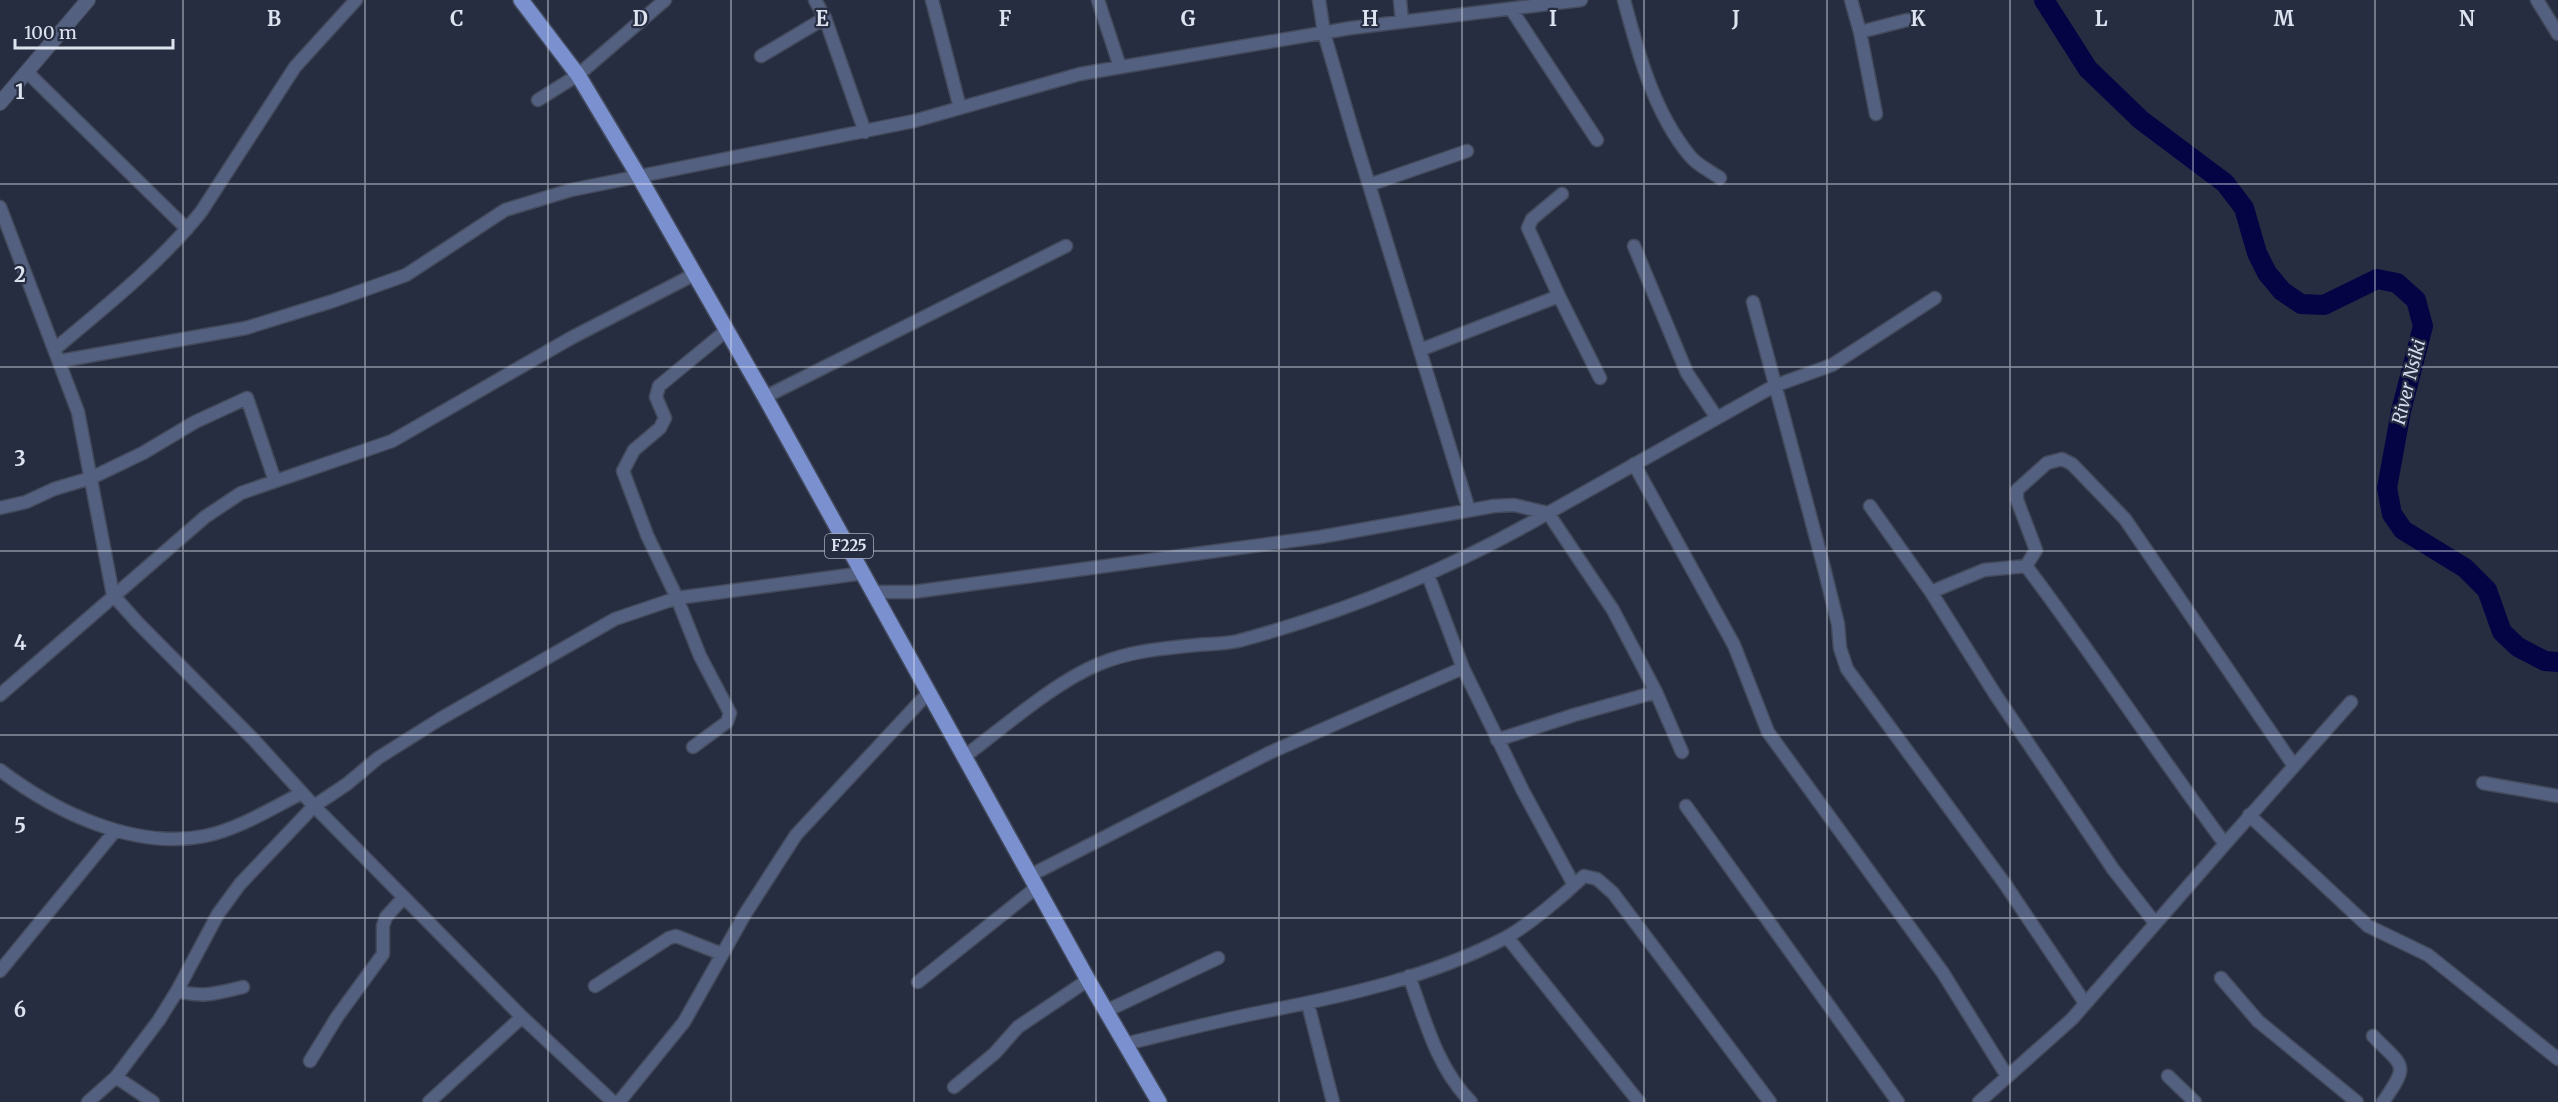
<svg xmlns="http://www.w3.org/2000/svg" width="2558" height="1102" viewBox="0 0 2558 1102" font-family="Merriweather,serif">
	<style>
		.lines { fill: none; stroke-linecap: round; stroke-linejoin: round }
		.river { stroke: #040445; stroke-width: 20 }
		.minor-casing { stroke: #434a5c; stroke-width: 15 }
		.tertiary-casing { stroke: #434a5c; stroke-width: 16 }
		.primary-casing { stroke: #434a5c; stroke-width: 18 }
		.minor { stroke: #54607f; stroke-width: 12 }
		.tertiary { stroke: #54607f; stroke-width: 14 }
		.primary { stroke: #7a90cf; stroke-width: 15 }
		.grid { fill: none; stroke: #dee3f0; stroke-width: 1.5; stroke-opacity: 0.55 }
		.labels { text-anchor: middle; stroke-width: 4.5; stroke-linejoin: round; paint-order: stroke }
		.shield { fill: #262d40; stroke: #a7acbb; stroke-width: 1.5 }
		.shield-label { font-size: 15px; font-weight: bold; fill: #dee3f0 }
		.water-label { font-size: 18px; font-style: italic; fill: #d4dcf0; stroke: #262d40 }
		.grid-label { font-size: 20px; text-anchor: middle; font-weight: bold; fill: #dee3f0; stroke: #262d40; stroke-width: 4.5; stroke-linejoin: round; paint-order: stroke }
	</style>
	<rect width="100%" height="100%" fill="#262d40"/>
	<g class="lines">
		<path class="river" d="M2044 0 2088 69 2141 120 2225 183 2244 208 2257 253 2267 273 2282 291 2301 304 2324 305 2377 279 2397 283 2416 300 2423 326 2401 411 2387 488 2392 514 2403 530 2465 568 2487 590 2502 632 2518 647 2545 661 2558 662"/>
		<g class="minor-casing">
			<path id="minor" d="M815 0 825 18 865 132
				M932 0 960 108
				M1098 0 1120 67
				M1319 0 1324 33 1354 136 1469 510
				M1400 0 1402 22
				M1624 0C1638 53 1654 113 1690 156 1697 165 1710 171 1720 178
				M1851 0 1860 32
				M2537 0 2558 34
				M1511 9 1597 140
				M761 56 825 18
				M27 72 187 229
				M538 100 578 75 665 0
				M1876 114 1860 32 1907 20
				M1369 185 1467 151
				M0 207 78 412 113 595 138 623 254 740 314 806 522 1017 613 1102
				M1634 246 1687 373 1717 418
				M1559 296 1600 378
				M1753 302 1823 564 1838 624 1840 648 1847 669 2005 884 2085 1003
				M56 348C106 306 159 264 201 212L295 67 356 0
				M1420 350 1559 296 1528 228 1532 219 1562 194
				M60 361 246 328 333 301 406 275 505 210 571 190 914 121 1080 74 1351 28 1581 0
				M765 397 1066 246
				M1634 464 1734 645 1768 732 1943 973 2007 1076
				M1870 506 1931 592 1995 694 2113 869 2155 923
				M0 508 26 502 54 489 91 478 143 453 195 422 247 398 275 481
				M1428 575 1463 668 1523 791 1574 885
				M874 592H913L1320 537 1494 506 1514 505 1548 513 1774 386 1832 365 1935 298
				M1931 592 1984 570 2026 566 2036 550 2017 500V490L2047 463 2062 459 2072 464 2125 519 2294 766
				M0 695 205 517 241 493 392 441 571 338 695 274
				M1497 740 1574 715 1656 692
				M693 747 727 722 730 713 700 656 677 598 647 535 623 471 634 450 660 428 665 418 656 397 659 386 727 330
				M965 756C1004 727 1055 682 1099 664 1130 651 1165 648 1197 645 1210 644 1225 644 1238 641 1346 612 1451 569 1548 513L1613 610 1656 692 1682 752
				M0 770C55 812 134 850 205 836 239 829 272 808 302 793
				M2483 783 2558 796
				M1686 806 1898 1102
				M2249 815 2368 926 2428 955 2558 1059
				M2225 844 2351 702
				M1031 875 1269 753 1463 668
				M1507 937 1639 1102
				M0 971 115 831
				M1409 976C1425 1020 1437 1068 1471 1102
				M2221 978 2258 1021 2357 1102
				M918 982 1037 887
				M595 986 669 938 676 936 722 954
				M177 991C204 998 218 993 243 987
				M1308 1004 1333 1102
				M1106 1011 1218 958
				M2373 1036C2404 1068 2410 1063 2383 1102
				M1125 1044C1171 1033 1216 1021 1262 1012 1344 996 1431 977 1505 938 1529 925 1564 895 1584 876L1597 879 1613 893 1770 1102
				M310 1061 337 1017 383 954V926L386 917 404 897
				M2168 1076 2195 1102
				M116 1077 153 1102
				M954 1087 995 1053 1018 1027 1088 980
				M88 1102 116 1077 159 1020 177 991 218 914 240 884 314 806 347 784 378 758 440 719 615 619 677 598 864 573
				M429 1102 522 1017
				M619 1102 684 1022 745 914 796 835 929 692
				M1979 1102 2072 1019 2225 844C2157 753 2095 657 2026 566"/>
		</g>
		<g class="tertiary-casing">
			<path id="tertiary" d="M0 103 88 0"/>
		</g>
		<g class="primary-casing">
			<path id="primary" d="M521 0 578 75 638 175 765 397 1088 980 1159 1102"/>
		</g>
		<use href="#minor" class="minor"/>
		<use href="#tertiary" class="tertiary"/>
		<use href="#primary" class="primary"/>
	</g>
	<path class="grid" d="M183 0V1102M365 0V1102M548 0V1102M731 0V1102M914 0V1102M1096 0V1102M1279 0V1102M1462 0V1102M1644 0V1102M1827 0V1102M2010 0V1102M2193 0V1102M2375 0V1102M0 184H2558M0 367H2558M0 551H2558M0 735H2558M0 918H2558"/>
	<g class="labels">
		<rect class="shield" x="825" y="534" width="48" height="24" rx="4.5"/>
		<g class="shield-label">
			<text x="849" y="551">F225</text>
		</g>
		<g class="water-label">
			<text transform="translate(2409 382) rotate(-76)" y="6">River Nsiki</text>
		</g>
	</g>
	<g class="grid-label">
		<text x="274" y="26">B</text>
		<text x="457" y="26">C</text>
		<text x="640" y="26">D</text>
		<text x="822" y="26">E</text>
		<text x="1005" y="26">F</text>
		<text x="1188" y="26">G</text>
		<text x="1370" y="26">H</text>
		<text x="1553" y="26">I</text>
		<text x="1736" y="26">J</text>
		<text x="1918" y="26">K</text>
		<text x="2101" y="26">L</text>
		<text x="2284" y="26">M</text>
		<text x="2467" y="26">N</text>
		<text x="20" y="99">1</text>
		<text x="20" y="282">2</text>
		<text x="20" y="466">3</text>
		<text x="20" y="650">4</text>
		<text x="20" y="833">5</text>
		<text x="20" y="1017">6</text>
	</g>
	<path d="M15 39v9h158v-9" fill="none" stroke="#dee3f0" stroke-width="3"/>
	<text x="24" y="39" font-size="18" fill="#dee3f0" stroke="#262d40" stroke-width="4.5" paint-order="stroke">100 m</text>
</svg>
